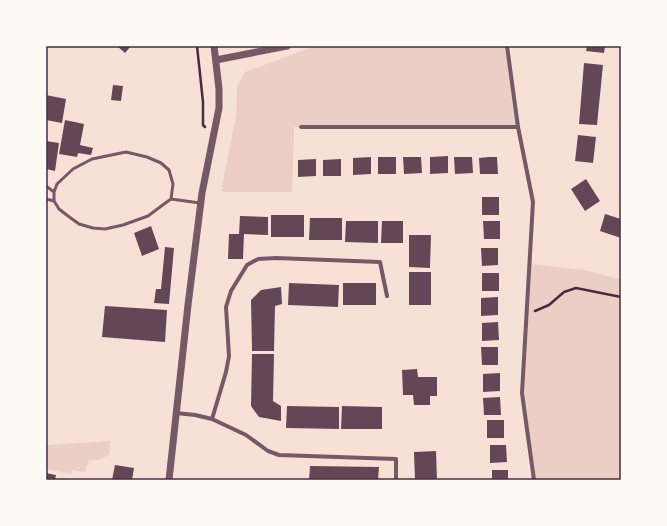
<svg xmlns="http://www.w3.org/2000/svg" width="667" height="526" viewBox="0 0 667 526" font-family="'Asap Condensed',sans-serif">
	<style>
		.green { fill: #ebcfc5 }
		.building { fill: #644757 }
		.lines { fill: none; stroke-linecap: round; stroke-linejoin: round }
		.path { stroke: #4a2c40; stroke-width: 2.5 }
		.service { stroke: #755966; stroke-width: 3 }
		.minor { stroke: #755966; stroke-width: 4 }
		.tertiary { stroke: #755966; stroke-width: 7 }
		.neatline { fill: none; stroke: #4a2c40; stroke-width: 1.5 }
	</style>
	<rect width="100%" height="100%" fill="#f7e1d7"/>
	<path class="green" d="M315 46H507L518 127H294L292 192H225L221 191 236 116 237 86 245 72Z
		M530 264 585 270 621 280V480H534L522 393Z
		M110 441 109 455 99 460H89L85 472 72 470 71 474 46 469V445Z"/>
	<path class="building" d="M117 46H131L125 53Z
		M587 46H605L604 53 586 51Z
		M584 63 603 65 597 125 579 124Z
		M113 85 123 86 121 101 111 100Z
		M46 95 66 99 62 123 46 120Z
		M65 120 84 124 80 145 93 148 91 155 78 153 77 157 59 154Z
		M578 135 596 137 593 163 575 161Z
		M46 141 59 143 55 171 46 169Z
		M448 156V173L430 174V157Z
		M371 157V174L353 175V158Z
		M378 157H396V174H378Z
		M403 157H421L422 173 404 174Z
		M454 157H472L473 173 455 174Z
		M489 157H497L498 174H480L479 158Z
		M316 159V176L298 177V160Z
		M341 159V176H323V160Z
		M586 179 600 201 585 211 571 189Z
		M482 197H499V215H482Z
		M605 214 621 219V238L600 231Z
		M271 215H304V237H271Z
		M240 216 268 217V235L244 234 243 259H228L229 234H239Z
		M310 218H342V240H309Z
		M346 221H378V243L345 242Z
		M382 221H403V243H381Z
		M483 221H500V239H484Z
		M151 226 159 249 142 256 134 233Z
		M409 235H431L430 268 409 267Z
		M165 247 174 248 169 304 154 303 156 289H161Z
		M481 248H498V265L482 266Z
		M409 272H431V305H409Z
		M482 273H499V291H482Z
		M289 283 339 285 338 307 288 305Z
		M343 283H376V305H343Z
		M281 287 282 304 275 306 274 351H252L251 300 261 290Z
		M498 297V315L481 316V298Z
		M105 306 167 310 165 342 102 337Z
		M498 322 499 340 482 341V323Z
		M481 347H498V365H482Z
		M252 354H274L273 401 281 406V421L259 417 251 406Z
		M417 369 418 377H437V396H430V405H414L413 395H403L402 370Z
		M500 373V391L483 392V374Z
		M500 397 501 415H484L483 398Z
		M287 406 339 407V429L286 428Z
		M342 406 382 407V429H341Z
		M487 420H504V438H487Z
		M490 445H506L507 462 490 463Z
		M436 451 437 480H415L414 452Z
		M115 465 134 468 132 480H112Z
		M310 466 379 467 378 480H309Z
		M492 470H508V480H492Z
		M46 473 56 475 55 480H46Z"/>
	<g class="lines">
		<path class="path" d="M197 46 203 102V125L205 127
			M535 311 549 305 564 292 576 288 621 297"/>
		<path class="service" d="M46 186 54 192
			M46 199 54 201
			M171 199 173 184 169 170 161 163 147 157 126 152 92 159 73 169 57 184 54 192V201L59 209 68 216 79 224 93 228 105 229 123 225 148 216 164 204 171 199 200 203"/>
		<path class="minor" d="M507 46 518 127 533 202 522 393 534 480
			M301 127H518
			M176 413 195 415 212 419 246 435 268 451 279 455 396 459V480
			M212 419 226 372 229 356 226 307 231 291 247 265 258 259 276 258 380 262 387 296"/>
		<path class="tertiary" d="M216 60 287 46
			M169 480 188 305 202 193 219 108V89L214 46"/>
	</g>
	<rect width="667" height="526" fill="none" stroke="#fffaf5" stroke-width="94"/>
	<rect x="47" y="47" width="573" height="432" class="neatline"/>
</svg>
